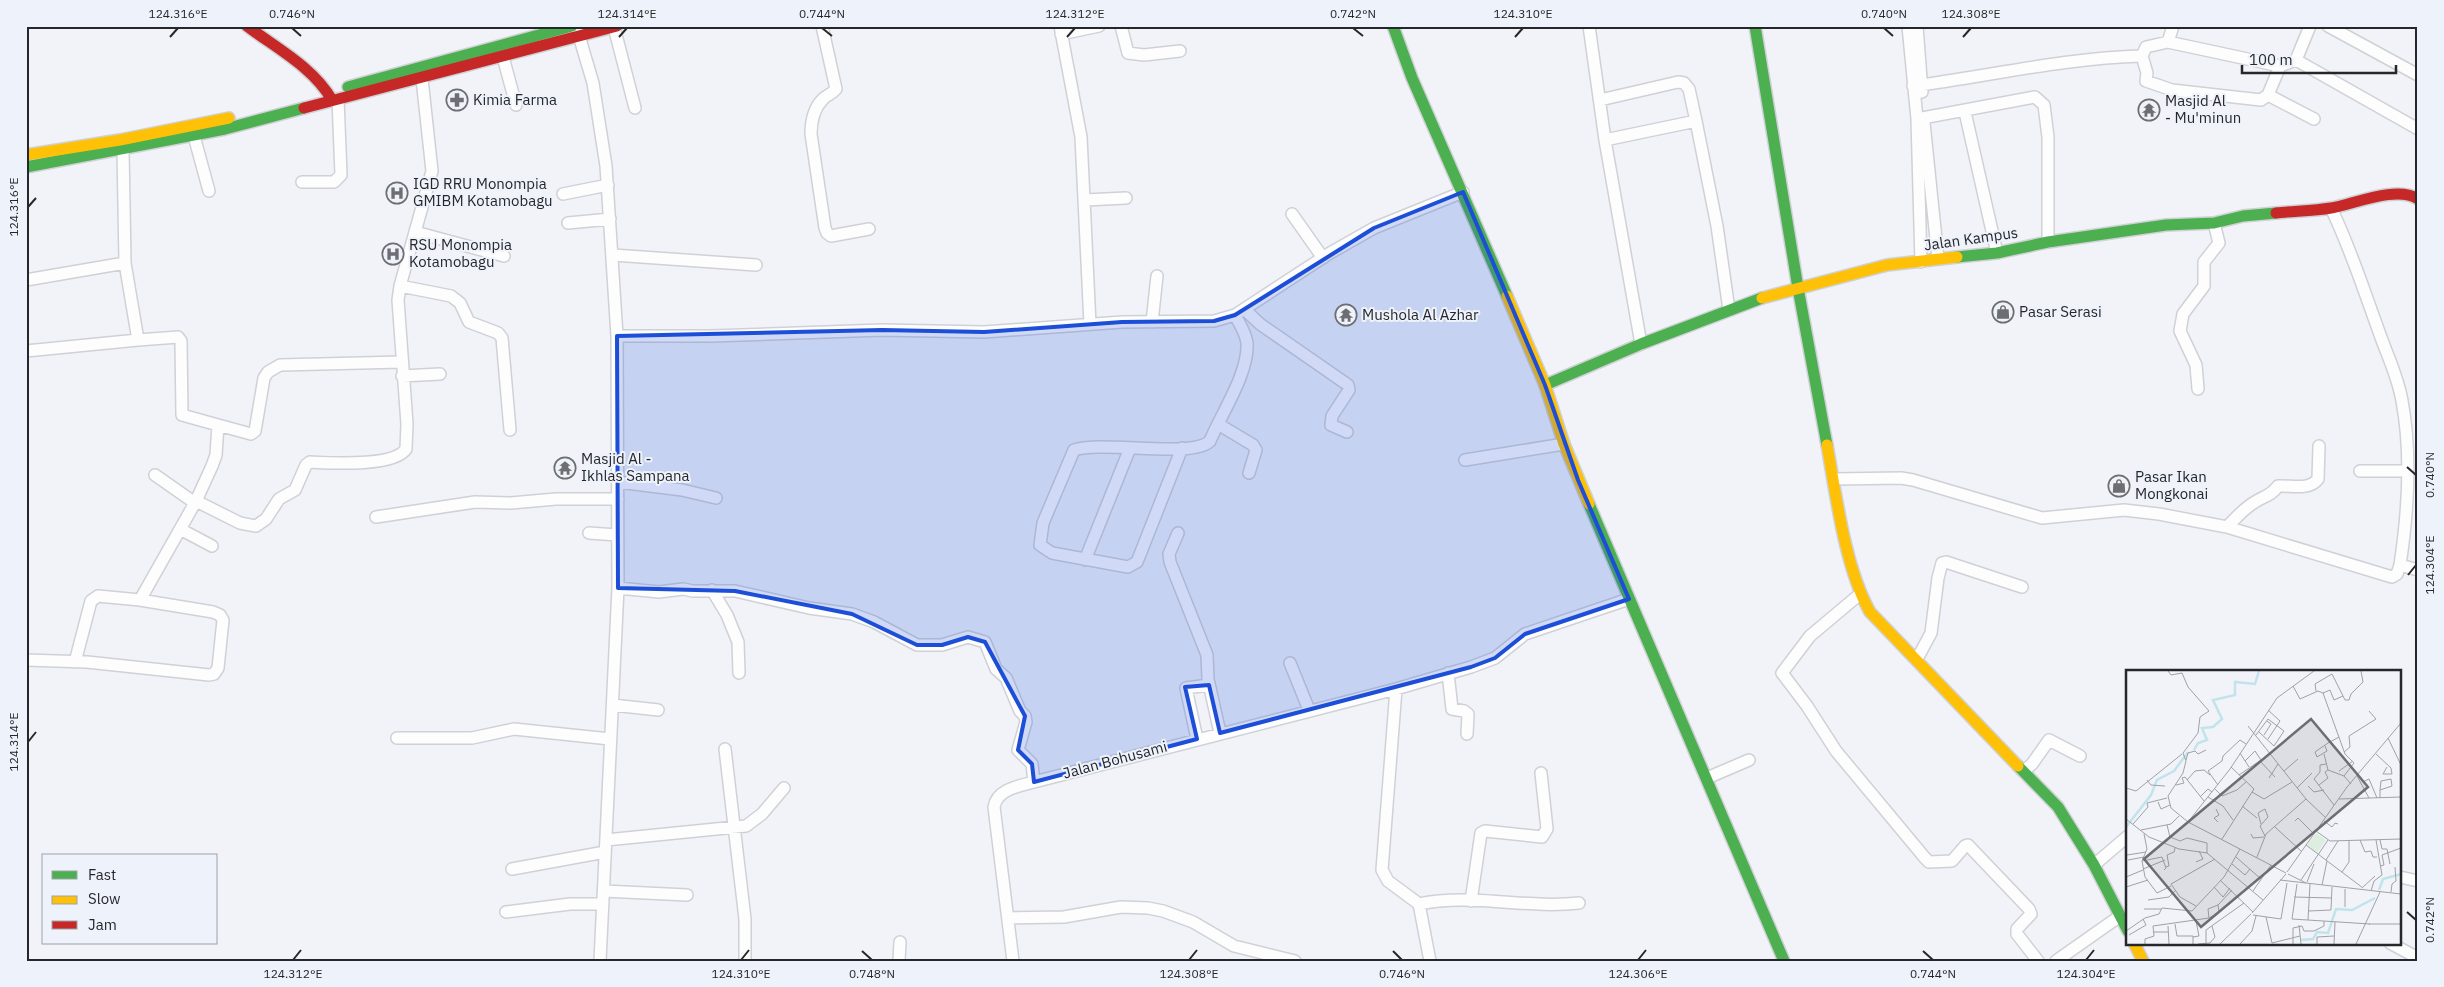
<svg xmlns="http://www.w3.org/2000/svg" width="2444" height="987" viewBox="0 0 2444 987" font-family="'IBM Plex Sans',sans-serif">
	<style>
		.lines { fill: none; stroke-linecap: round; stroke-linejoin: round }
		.street-casing { stroke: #cfd1d5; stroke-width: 14 }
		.fast-casing { stroke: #cfd1d5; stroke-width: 14 }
		.slow-casing { stroke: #cfd1d5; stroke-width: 14 }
		.jam-casing { stroke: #cfd1d5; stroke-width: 14 }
		.street { stroke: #fdfdfe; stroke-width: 11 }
		.fast { stroke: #4caf50; stroke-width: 11 }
		.slow { stroke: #ffc107; stroke-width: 11 }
		.jam { stroke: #c62828; stroke-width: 11 }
		.marked { fill: #1d4ed8; fill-opacity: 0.2; stroke: #1d4ed8; stroke-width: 4; stroke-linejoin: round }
		.ticks { fill: none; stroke: #26272a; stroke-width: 2 }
		.labels { text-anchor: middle; stroke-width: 4; stroke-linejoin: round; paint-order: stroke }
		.poi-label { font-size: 15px; fill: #26272a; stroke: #eef2fb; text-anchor: start }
		.street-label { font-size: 15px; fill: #26272a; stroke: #eef2fb }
		.inset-river { fill: none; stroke: #c1e4eb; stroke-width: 2.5 }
		.inset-road { fill: none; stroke: #a0a1a6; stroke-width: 1 }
		.view { fill: #6d6e72; fill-opacity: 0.15; stroke: #6d6e72; stroke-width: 2.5 }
		.inset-edge { fill: none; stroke: #26272a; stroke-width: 2.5 }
		.neatline { fill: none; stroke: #26272a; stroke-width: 2 }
		.ticks-label { font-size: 12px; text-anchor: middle; fill: #26272a }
	</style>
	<rect width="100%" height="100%" fill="#f1f3f8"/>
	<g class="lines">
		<g class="street-casing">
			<path id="street" d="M822 26 836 89C832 94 827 95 823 99 814 108 811 122 811 134L825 228 827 233 831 236 869 229
				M1060 26 1081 137 1090 324
				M1121 26 1128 53 1144 55 1180 51
				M1589 26 1605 140 1641 344
				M1908 26 1917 119 1921 262
				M1917 26 1922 92
				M2328 26 2418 75
				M614 27 635 108
				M577 29 593 83 606 166 617 336 618 588 600 961
				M1061 34 1099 26
				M2168 42 2280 66
				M2142 56 2146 47 2168 42 2173 26
				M503 57 516 105
				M2296 60 2418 129
				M1913 86C1989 76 2065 58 2142 56L2147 73 2146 81 2172 90 2261 100 2268 95 2280 66 2296 60 2310 26
				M2268 95 2314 119
				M1600 100 1678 82 1684 83 1689 89 1696 121
				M1965 112 1997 253
				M1917 119 2035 97 2044 105 2048 137V242
				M1924 123 1938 258
				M194 136 209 191
				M1605 140 1696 121 1717 226 1729 310
				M302 182H334L341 175 338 99
				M563 194 608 185
				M1085 200 1126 198
				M1292 214 1323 258
				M568 223 610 219
				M415 232 504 256
				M613 255 756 265
				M125 263 138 340 178 337 181 341 182 415 218 425 216 455 212 466 196 501 140 600
				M26 280 125 263 123 150 121 142
				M400 286 451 296 460 303 469 322 498 333 502 338 510 430
				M1244 309 1260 324 1348 385 1349 390 1332 416 1331 425 1347 432
				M1152 322 1157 276
				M617 336H711L882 330 984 332 1122 322 1214 321 1235 315 1330 253 1374 228 1463 192
				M26 351 138 340
				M402 376 440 374
				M2198 389 2196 365 2180 331 2183 314 2204 286V262L2219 243 2214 223
				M1218 424 1253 445 1256 450 1249 473
				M218 425 251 434 255 431 264 378 268 372 280 365 401 362
				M1182 448 1137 562 1128 567 1052 553 1040 545 1043 523 1074 450C1102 440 1192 459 1210 441 1221 414 1249 373 1247 343 1246 333 1239 323 1235 315
				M1465 460 1564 444
				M2360 471H2406
				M155 475 195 503
				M1834 479 1901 478 1913 480 2042 518 2124 510 2159 514 2227 527 2392 577 2397 574 2400 565C2408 512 2412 454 2402 401 2398 376 2386 353 2378 329 2363 288 2350 247 2331 208
				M618 482 682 490 716 498
				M196 501 240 523 256 526 266 519 279 499 295 490 306 465 310 462C331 463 394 467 406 449L407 424 398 300 400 286 432 171 422 79
				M376 517 475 502 511 503 556 499H618
				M2227 527C2236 518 2244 508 2255 502 2264 496 2271 496 2278 486 2291 485 2309 491 2318 479L2319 446
				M180 529 212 546
				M589 533 617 535
				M1178 533 1169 554 1170 562 1207 655 1208 679 1220 733
				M1085 560 1130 448
				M2400 565 2418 570
				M618 588 659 592 683 589 693 591H735L809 608 852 614 874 622 917 645H942L968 637 985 642 996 669 1006 678 1020 711 1025 716 1026 722 1018 750 1032 764 1034 782
				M712 590 727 615 738 642 739 673
				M1860 594 1810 636 1782 673 1807 706 1836 751 1925 858 1929 862 1952 861 1965 846 1968 845 2029 909 2031 914 2017 929V934L2038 961
				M1917 659 1931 633 1938 578 1942 563 1946 562 2022 587
				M26 660 87 662 209 675 214 674 218 668 223 620 220 615 213 612 140 600 98 596 91 601 75 662
				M1290 663 1309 710
				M1448 673 1452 709 1464 711 1468 714 1467 734
				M1396 689 1382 870 1388 881 1419 904 1430 961
				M613 705 658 710
				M397 738H472L514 729 610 739
				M1197 739 1186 688 1209 685
				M725 749 745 919V961
				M2024 771 2032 764 2049 740 2080 756
				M1707 778 1749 760
				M606 840 746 826 762 814 784 788
				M2094 865 2128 836
				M512 869 605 852
				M2400 877 2418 881
				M604 891 687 895
				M1471 901 1481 833 1485 831 1542 837 1547 829 1541 773
				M1419 904C1471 893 1526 909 1579 903
				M506 912 570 904H603
				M1008 918 1064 917 1121 907 1148 908 1163 911 1193 922 1234 946 1295 961
				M2390 943 2418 958
				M899 961 900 942
				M1013 961 994 807C997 789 1019 786 1034 782L1396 689 1471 667 1495 658 1525 634 1629 599
				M2056 961 2120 916"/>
		</g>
		<g class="fast-casing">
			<path id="fast" d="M1393 26 1412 78 1507 296
				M1755 26 1798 288 1827 445
				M348 87 572 26
				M26 167 225 129 304 108
				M1957 257 1997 253 2048 242 2166 225 2214 223 2243 216 2276 213
				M1545 385 1641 344 1762 298
				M1589 504 1784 961
				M2018 766 2058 807 2094 865 2128 931"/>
		</g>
		<g class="slow-casing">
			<path id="slow" d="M26 155 120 140 229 118
				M1507 296 1545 385 1564 444 1589 504
				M1762 298 1887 265 1957 257
				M1827 445C1836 495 1845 568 1870 612L2018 766
				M2134 943 2143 961"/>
		</g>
		<g class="jam-casing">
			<path id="jam" d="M247 26C276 48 313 67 332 100
				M304 108 617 26
				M2276 213C2294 211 2313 211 2331 208 2354 204 2397 185 2418 199"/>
		</g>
		<use href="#street" class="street"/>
		<use href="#fast" class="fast"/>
		<use href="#slow" class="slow"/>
		<use href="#jam" class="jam"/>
	</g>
	<path class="marked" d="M1463 192 1545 385 1578 480 1629 599 1525 634 1495 658 1471 667 1220 733 1209 685 1185 687 1197 739 1034 782 1032 764 1018 750 1025 716 985 642 968 637 942 645H917L852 614 735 591 618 588 617 336 882 330 984 332 1122 322 1214 321 1235 315 1374 228Z"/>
	<path class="ticks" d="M292 28 301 36M822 28 832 36M1353 28 1363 36M1884 28 1893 36M170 37 178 28M619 37 627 28M1067 37 1075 28M1515 37 1523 28M1963 37 1971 28M28 207 36 198M2407 467 2416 475M2408 575 2416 565M28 742 36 732M2407 912 2416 920M862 951 872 960M1393 951 1402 960M1923 951 1933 960M293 960 301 950M741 960 749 950M1189 960 1197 950M1638 960 1646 950M2086 960 2094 950"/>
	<defs>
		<g id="pharmacy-ring" transform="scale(1.125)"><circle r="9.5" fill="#eef2fb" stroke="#6d6e72" stroke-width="1.5"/><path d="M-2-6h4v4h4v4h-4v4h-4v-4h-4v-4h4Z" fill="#6d6e72"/></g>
		<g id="temple-ring" transform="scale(1.125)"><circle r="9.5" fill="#eef2fb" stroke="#6d6e72" stroke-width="1.5"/><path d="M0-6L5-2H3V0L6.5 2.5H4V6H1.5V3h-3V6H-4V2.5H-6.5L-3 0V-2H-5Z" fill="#6d6e72"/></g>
		<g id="hospital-ring" transform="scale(1.125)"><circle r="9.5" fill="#eef2fb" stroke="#6d6e72" stroke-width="1.5"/><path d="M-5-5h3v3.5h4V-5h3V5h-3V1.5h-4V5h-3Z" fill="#6d6e72"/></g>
		<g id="shop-ring" transform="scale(1.125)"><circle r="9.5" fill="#eef2fb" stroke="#6d6e72" stroke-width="1.5"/><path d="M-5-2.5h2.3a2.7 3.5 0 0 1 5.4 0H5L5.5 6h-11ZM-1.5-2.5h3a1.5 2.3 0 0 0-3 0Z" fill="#6d6e72"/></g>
	</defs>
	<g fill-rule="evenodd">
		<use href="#pharmacy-ring" x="457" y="100"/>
		<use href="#temple-ring" x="2149" y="110"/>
		<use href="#hospital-ring" x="397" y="193"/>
		<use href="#hospital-ring" x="393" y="254"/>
		<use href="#shop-ring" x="2003" y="312"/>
		<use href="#temple-ring" x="1346" y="315"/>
		<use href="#temple-ring" x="565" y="468"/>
		<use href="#shop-ring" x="2119" y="486"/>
	</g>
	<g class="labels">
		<g class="poi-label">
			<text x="473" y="105">Kimia Farma</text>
			<text x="2165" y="106">Masjid Al<tspan x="2165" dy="17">- Mu'minun</tspan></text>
			<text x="413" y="189">IGD RRU Monompia<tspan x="413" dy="17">GMIBM Kotamobagu</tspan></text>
			<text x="409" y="250">RSU Monompia<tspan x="409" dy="17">Kotamobagu</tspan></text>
			<text x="2019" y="317">Pasar Serasi</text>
			<text x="1362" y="320">Mushola Al Azhar</text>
			<text x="581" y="464">Masjid Al -<tspan x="581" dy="17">Ikhlas Sampana</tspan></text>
			<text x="2135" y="482">Pasar Ikan<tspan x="2135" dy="17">Mongkonai</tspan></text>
		</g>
		<g class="street-label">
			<text transform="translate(1971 239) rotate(-8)" y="5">Jalan Kampus</text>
			<text transform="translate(1115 760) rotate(-15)" y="5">Jalan Bohusami</text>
		</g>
	</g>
	<g transform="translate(2126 670)">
		<rect width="275" height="275" fill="#f1f3f8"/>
		<path d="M190 163 200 170 191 183 181 175Z" fill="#ddeee1"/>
		<path class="inset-river" d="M68 80 72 73 81 70 76 58 87 57 96 49 87 30 109 25V12L129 14 133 1M0 157 25 125 31 110 48 101 62 82M253 220 257 209 275 204M175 270 187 269 191 262 202 263 210 239 226 240 249 228"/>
		<path class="inset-road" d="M42 1 45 5 56 3 62 17 83 41 74 47 72 63 57 83 60 91 57 103 42 126 45 138 62 152 160 203M167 16 174 29 192 21 197 23 219 84 228 93 218 106 225 114M190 21 189 14 206 4 219 30H223L225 24 237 12 235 1M197 23 204 20 208 30 217 26M142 40 154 51 142 69M122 56 180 129 200 148M130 65 142 49 158 61 148 76 133 62M138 65 145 54 141 51M262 68 275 95M199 76 201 81 191 87 189 82 202 73 213 67M218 82 224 77 223 66 250 49 243 41M114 83 123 97M198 84 202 100 218 106M250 84 265 98 266 104H257L261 97M60 90 62 83 69 81 72 84 80 80M134 91 149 107M200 94 194 95V102L188 109 208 135M158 101 172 89M213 101 227 91M113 105 135 90 129 81 119 91M231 106 243 128M143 108 152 94M21 110 25 115 39 116M61 110 69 101 78 100 84 105M237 112 243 109 251 128M50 115 58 113 56 108 59 107 78 131M92 115 82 101 96 91 97 86 114 70 120 74M193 115 202 108 199 102 202 100M182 116 188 122 198 120M0 118 10 121 56 84M171 118 186 103M89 119 96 126 111 120 120 112M254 120 255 111 265 109 266 116 254 120V128M126 122 138 129 166 112M74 127 82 119 86 122M82 127 97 136 107 150M213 129 275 127M32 132 35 139 44 135M116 136 131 148M90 139 93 145 88 148 92 152M0 149 23 167 53 179 81 183 137 230M169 151 172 148 187 163M198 151 206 157 209 153 212 154M62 152 104 99 151 28 188 1M7 154 22 137 21 133 41 128M135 154 132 143 139 139 142 147 134 156 139 166M41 155 44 167 54 171 61 168 81 173V183M149 157 175 181M15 160 45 154 53 146M190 161 204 171 275 169M18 164 21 179 16 191 19 207 31 223 45 216M125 164 127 168 138 167M96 169 128 119 105 97M234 170 239 182 245 181 247 187H251M254 170 256 179H261L264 194M180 175 237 218M1 185 20 182M110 187 135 209M131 187 140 164 180 129M2 190 18 187M200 190 212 171M16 191 36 187 40 198 38 200M70 192 77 189 73 181M106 194 119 205 124 199M254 196 258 195 256 185 275 178M40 197 43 196 41 185 48 182 49 178M17 199 39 190M161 202 221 117 275 53M216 202 223 192V170M162 204 180 213M0 207 17 200M94 210 127 242M154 210 275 224M175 210 202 170M181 212 188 194M171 214 166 249 244 254M196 215 201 191M0 217 22 210M88 217 97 227 104 218M237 217 249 206M127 221 145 195M245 221 248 211 256 205 250 170M265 222 266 214 270 211 269 197M168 227 206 228M22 230 43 227 49 221M70 236 54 227 45 214 89 189M219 237V219M18 239H35M183 241 205 240 206 217M126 243 160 204M127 245 155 249 161 213M140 247 146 273M83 248 93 242 92 235M182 250 184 214M49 254 51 266H67V274M243 254H275M173 255 175 274M42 256 43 274M0 261 19 248 33 244 36 238 66 241 98 207 114 179M27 262H43M3 265 20 255 17 249M67 267 73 266 70 251M146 273 174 266M19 274V269L28 266 27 256 83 248 82 239 92 235 106 220M72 274 84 273 89 267 86 256M80 274V260L118 233M94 274 125 244M114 274 126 261 130 246M167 274V258L176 256 178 261H188L198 256V251M191 274V267L208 266M208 274 209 252M230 274 254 222"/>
		<path class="view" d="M185 49 242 117 75 257 18 189Z"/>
		<rect width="275" height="275" class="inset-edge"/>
	</g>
	<rect width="2444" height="987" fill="none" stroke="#eef2fb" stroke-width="55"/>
	<rect x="42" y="854" width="175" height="90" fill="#eef2fb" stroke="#9ea1a7"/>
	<rect x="52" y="871" width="25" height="8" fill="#4caf50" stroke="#9ea1a7"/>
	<text x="88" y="880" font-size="15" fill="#26272a">Fast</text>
	<rect x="52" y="896" width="25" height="8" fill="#ffc107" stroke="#9ea1a7"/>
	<text x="88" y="904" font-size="15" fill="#26272a">Slow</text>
	<rect x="52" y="921" width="25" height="8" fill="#c62828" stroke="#9ea1a7"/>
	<text x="88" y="930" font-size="15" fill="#26272a">Jam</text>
	<path d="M2242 65v8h154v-8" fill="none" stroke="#26272a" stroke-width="2.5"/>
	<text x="2249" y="65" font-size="15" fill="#26272a" stroke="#eef2fb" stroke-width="4" paint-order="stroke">100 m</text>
	<rect x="28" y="28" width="2388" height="932" class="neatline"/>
	<g class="ticks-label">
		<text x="178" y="18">124.316°E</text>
		<text x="292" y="18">0.746°N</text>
		<text x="627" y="18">124.314°E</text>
		<text x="822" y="18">0.744°N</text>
		<text x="1075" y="18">124.312°E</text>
		<text x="1353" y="18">0.742°N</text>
		<text x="1523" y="18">124.310°E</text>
		<text x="1884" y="18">0.740°N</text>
		<text x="1971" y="18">124.308°E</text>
		<text transform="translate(14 207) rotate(-90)" y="4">124.316°E</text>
		<text transform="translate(2430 475) rotate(-90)" y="4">0.740°N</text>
		<text transform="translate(2430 565) rotate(-90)" y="4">124.304°E</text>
		<text transform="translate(14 742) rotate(-90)" y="4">124.314°E</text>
		<text transform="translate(2430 920) rotate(-90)" y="4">0.742°N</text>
		<text x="293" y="978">124.312°E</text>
		<text x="741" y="978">124.310°E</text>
		<text x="872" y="978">0.748°N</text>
		<text x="1189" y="978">124.308°E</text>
		<text x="1402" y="978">0.746°N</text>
		<text x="1638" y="978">124.306°E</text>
		<text x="1933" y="978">0.744°N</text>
		<text x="2086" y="978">124.304°E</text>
	</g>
</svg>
